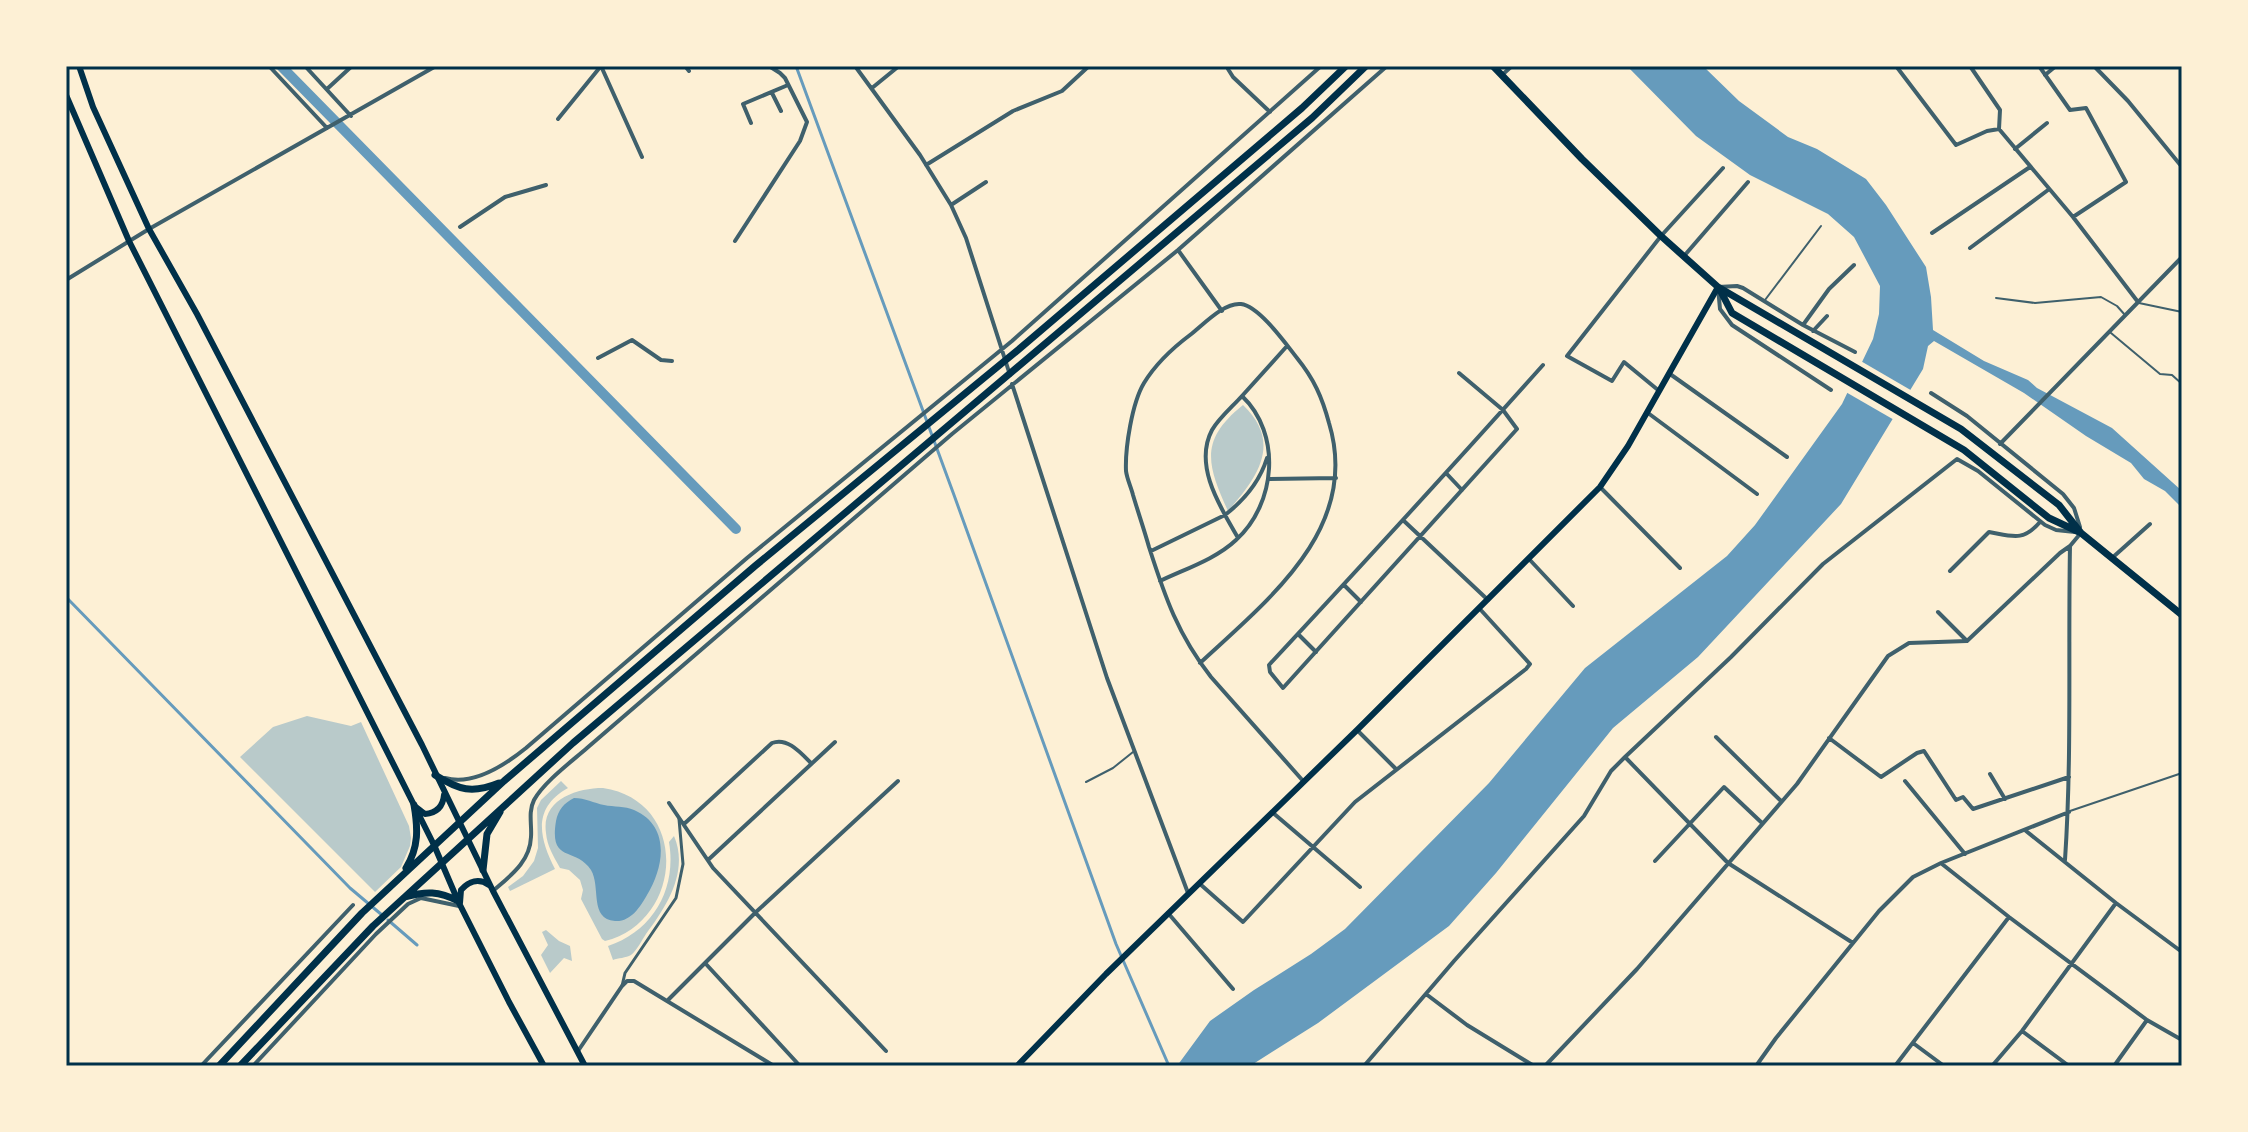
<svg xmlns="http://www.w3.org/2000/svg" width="2248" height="1132" viewBox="0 0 2248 1132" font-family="'PT Sans',sans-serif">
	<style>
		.green { fill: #b9caca }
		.water { fill: #669bbc }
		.pier { fill: #fdf0d5 }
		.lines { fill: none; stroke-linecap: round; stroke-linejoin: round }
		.stream { stroke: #669bbc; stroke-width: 3 }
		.canal { stroke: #669bbc; stroke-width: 10 }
		.service { stroke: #3f606c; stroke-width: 2 }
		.pedestrian { stroke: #3f606c; stroke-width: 3 }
		.minor { stroke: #3f606c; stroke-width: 4 }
		.secondary { stroke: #003049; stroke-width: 6 }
		.primary { stroke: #003049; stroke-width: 7 }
		.trunk { stroke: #003049; stroke-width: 7 }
		.neatline { fill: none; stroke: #003049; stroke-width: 3 }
	</style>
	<rect width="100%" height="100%" fill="#fdf0d5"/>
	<path class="green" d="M1243 405C1283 443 1257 478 1228 511 1207 465 1199 440 1243 405Z
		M307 716 351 726 361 722 409 826 411 838 410 846 401 867 375 892 240 757 273 727Z
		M561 781 568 788C532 808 539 838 555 869L510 891 508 887 523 876 534 861 538 848 537 808 541 800Z
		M603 788C690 801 684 921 605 941L602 939 581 899 583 890 580 880 569 870 560 868C554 857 547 846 546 833 541 800 576 788 603 788Z
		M674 836C689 871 667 906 646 934 642 940 637 950 631 955 626 958 618 958 613 960L608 946C653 931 677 889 669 842Z
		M546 930 559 941 570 946 572 961 564 958 550 973 541 955 548 945 542 932Z"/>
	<path class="water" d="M1627 66H1703L1739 101 1788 137 1817 149 1866 179 1886 205 1926 267 1931 297 1933 330 1984 361 2028 380 2037 388 2112 428 2182 491V508L2165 491 2144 479 2131 463 2086 436 2024 393 1934 341 1928 346 1923 369 1841 504 1698 657 1613 728 1496 873 1449 926 1318 1023 1250 1066H1177L1210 1021 1254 990 1311 954 1345 929 1489 783 1585 668 1727 556 1755 525 1842 404 1873 339 1879 314 1880 286 1854 237 1828 214 1750 175 1696 136Z
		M574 798C585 798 594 803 604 805 614 807 625 806 634 810 671 826 664 867 647 895 640 907 631 922 615 921 589 919 601 887 591 870 575 846 549 864 556 821 558 810 564 803 574 798Z"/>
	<path class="pier" d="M1859 360 1914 392 1896 421 1844 391Z"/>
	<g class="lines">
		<path class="stream" d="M796 66 954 495 1116 944 1169 1066
			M66 597 350 888 382 915
			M388 920 417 945"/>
		<path class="canal" d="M281 66 736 529"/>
		<path class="service" d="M1996 298 2035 303 2101 297 2117 306 2125 315
			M1765 300 1821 226
			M2139 303 2182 312
			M2111 333 2160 374 2172 375 2182 384
			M1086 782 1113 768 1133 752
			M2070 811 2182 773"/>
		<path class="pedestrian" d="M622 986 625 973 676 898 683 864 679 819"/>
		<path class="minor" d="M269 66 327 128
			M305 66 351 116
			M601 66 642 157
			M685 66 689 71
			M855 66 920 155 951 205 966 238 1010 375
			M1230 66 1228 69 1233 77 1270 112
			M1896 66 1956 145 1987 131 1999 129 2073 217 2138 302
			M1970 66 2000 110 1999 129
			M2039 66 2070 110 2086 108 2126 182 2073 217
			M2094 66 2128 101 2182 167
			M1502 75 1512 66
			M2045 75 2056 66
			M872 88 899 66
			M327 89 352 66
			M772 93 781 111
			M558 119 601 66
			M751 123 743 104 788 85
			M2015 149 2047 123
			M926 165 1013 111 1062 91 1089 66
			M951 205 986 182
			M460 227 505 197 546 185
			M1932 233 2030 167
			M735 241 800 141 807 122 785 78 780 73 769 66
			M1970 248 2048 190
			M1178 250 1222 311
			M1684 256 1748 182
			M66 280 149 229 436 66
			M1803 325 1829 289 1854 265
			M1813 331 1827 316
			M598 358 632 340 661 360 672 361
			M1459 373 1503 410 1517 429 1283 688 1270 672 1269 665C1361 566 1453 466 1543 365
			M1670 374 1787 457
			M1012 384 1107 678 1188 893
			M1658 390 1624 362 1612 381 1567 356 1661 236 1723 168
			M1831 390 1732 325 1720 309 1718 287 1737 286 1743 288 1803 325 1855 352
			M1931 393 1967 416 2063 494 2074 508 2080 527
			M1242 396 1287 346
			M1648 413 1757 494
			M2000 444 2182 257
			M1446 473 1462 490
			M1268 479 1336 478
			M1600 487 1680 568
			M1404 521 1488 600
			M1151 551 1225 515C1243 501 1260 481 1267 458
			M2112 558 2150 524
			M1529 559 1573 606
			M1950 571 1989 532C2012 536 2023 542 2040 522
			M1160 581C1185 569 1216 559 1236 540 1276 504 1282 434 1242 396 1232 407 1219 418 1212 430 1193 466 1221 508 1238 538
			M1344 585 1361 602
			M1938 612 1967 641
			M1298 634 1316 652
			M1200 663C1269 599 1361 528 1329 423 1322 397 1314 379 1297 358 1286 344 1259 306 1241 304 1224 302 1203 325 1190 335 1174 347 1155 365 1144 383 1132 403 1125 448 1126 471 1127 479 1131 487 1133 495 1138 512 1144 529 1149 547 1165 597 1178 635 1211 677L1304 782
			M1357 730 1395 768
			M1716 737 1781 801
			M1829 738 1881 777 1917 753 1924 751 1956 800 1963 797 1973 809 2069 777
			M1625 757 1728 863 1853 943
			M1990 774 2005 799
			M445 778C473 786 505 765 526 748L747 558 1012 341 1321 66
			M1905 781 1965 854
			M669 803 713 868 886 1051
			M1272 812 1360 887
			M684 824 772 743C787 737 800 752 811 763
			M2026 831 2116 903 2182 952
			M708 860 835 742
			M2065 860C2072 756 2068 651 2070 546L2080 534
			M1655 861 1724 787 1762 823
			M1942 864 2009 917 2147 1020 2182 1040
			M1200 884 1243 922 1355 802 1526 669 1530 664 1479 608
			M493 891C510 876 530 862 531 837 532 825 528 812 534 800 544 782 571 762 587 748L952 434 1178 250 1387 66
			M1168 913 1233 989
			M705 963 800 1066
			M1426 994 1467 1025 1534 1066
			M668 1000 756 912 898 781
			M2022 1031 2069 1066
			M1913 1043 1944 1066
			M578 1051 622 986 627 981H634L774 1066
			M201 1066 353 905
			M253 1066 376 934 408 904 421 898 459 906
			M1364 1066 1454 961 1584 816 1611 771 1625 757 1731 657 1823 564 1957 459 1978 471 2045 525 2056 530 2075 532
			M1545 1066 1637 969 1797 784 1888 656 1909 643 1967 641 2060 553 2070 546
			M1756 1066 1776 1038 1879 911 1913 877 1941 863 2069 812
			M1895 1066 2009 917
			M1992 1066 2022 1031 2116 903
			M2114 1066 2147 1020"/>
		<path class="secondary" d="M79 66 93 107 149 229 197 314 422 745 493 891 585 1066
			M66 95 129 241 412 801 434 845 458 901 509 1002 544 1066
			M416 807 425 814C436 813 443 807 444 795
			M460 903 461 890C469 881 479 878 489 885
			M1017 1066 1106 974 1357 730 1600 487 1628 446 1718 287"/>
		<path class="primary" d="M1493 66 1582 159 1661 236 1718 287 1961 429 2059 505 2081 533 2182 615
			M1719 288 1732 313 1964 450 2049 518 2079 532"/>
		<path class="trunk" d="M435 775C459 790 472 794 499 783
			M406 868C419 847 418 828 414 805
			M483 870 487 834 500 812
			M405 897C426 891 439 891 458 901
			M219 1066 362 913 504 781 755 566 1018 350 1302 108 1346 66
			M240 1066 373 926 573 743 1312 118 1366 66"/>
	</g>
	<rect width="2248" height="1132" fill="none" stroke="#fdf0d5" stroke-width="136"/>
	<rect x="68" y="68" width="2112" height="996" class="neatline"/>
</svg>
